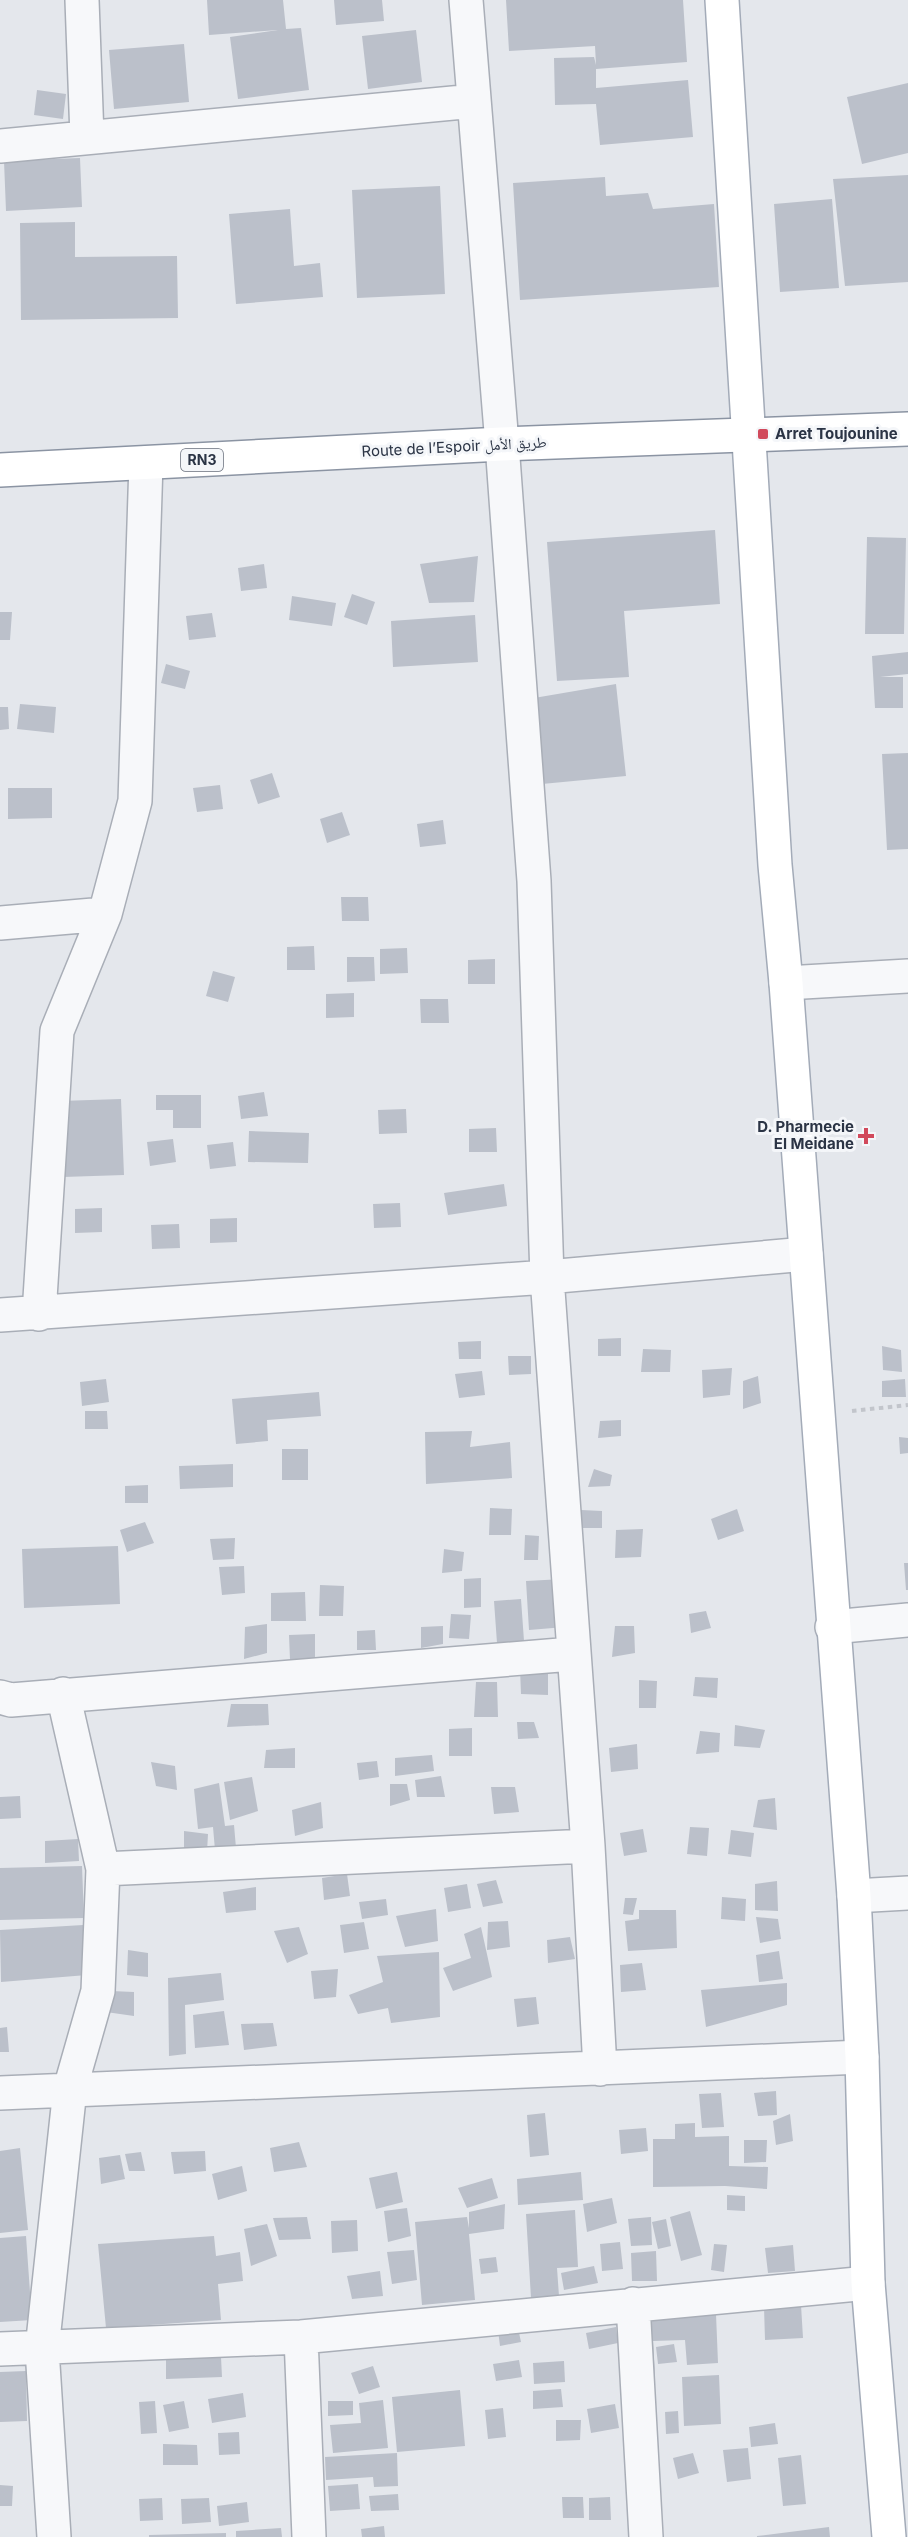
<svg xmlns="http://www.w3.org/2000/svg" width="908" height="2537" viewBox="0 0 908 2537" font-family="Inter,'Noto Naskh Arabic',sans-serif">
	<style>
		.building { fill: #bbc0ca }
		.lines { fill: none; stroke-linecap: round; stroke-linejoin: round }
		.street-casing { stroke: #a9aeb7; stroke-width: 36 }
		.primary-casing { stroke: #a3abb8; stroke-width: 36 }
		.highway-casing { stroke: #8b94a3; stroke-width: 36 }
		.path { stroke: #c2c5cb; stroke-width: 4; stroke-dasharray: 4.5 4.5; stroke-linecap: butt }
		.street { stroke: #f7f8fa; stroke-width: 33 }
		.primary { stroke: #fff; stroke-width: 33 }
		.highway { stroke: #fff; stroke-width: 33 }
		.poi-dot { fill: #d1495b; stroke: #f4f6f9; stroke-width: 2 }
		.labels { text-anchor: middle; stroke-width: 6; stroke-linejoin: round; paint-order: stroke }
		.shield { fill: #f4f6f9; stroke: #676e7b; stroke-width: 1.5 }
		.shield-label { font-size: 14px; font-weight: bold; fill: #2b3445 }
		.poi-label { font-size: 15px; font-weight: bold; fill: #2b3445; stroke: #f4f6f9; text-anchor: start }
		.street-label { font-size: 15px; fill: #2b3445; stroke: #f4f6f9 }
	</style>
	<rect width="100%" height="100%" fill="#e4e7ec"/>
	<path class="building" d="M207 0H283L286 29 301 28 309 90 238 99 230 37 278 30 209 35Z
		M334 0H382L384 21 336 25Z
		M506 0H683L687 62 596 69V88L688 80 693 137 600 145 596 104 555 105 554 58 594 57 596 65 595 46 509 51Z
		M416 30 422 82 368 89 362 36Z
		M184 44 189 102 114 109 109 50Z
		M908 83V153L862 164 847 97Z
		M37 90 66 94 63 119 34 115Z
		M80 158 82 207 6 211 4 161Z
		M908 175V282L845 286 833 179Z
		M605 177 606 196 648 193 653 209 714 204 719 287 520 300 513 183Z
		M440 186 445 294 357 298 352 190Z
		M832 199 839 288 780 292 774 204Z
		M290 209 294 266 320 263 323 297 236 304 229 214Z
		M75 222V257L177 256 178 318 21 320 20 223Z
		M715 530 720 604 624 611 629 677 557 681 547 542Z
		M867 537 906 538 904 634H865Z
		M478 556 474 602 429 603 420 564Z
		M264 564 267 588 241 591 238 568Z
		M352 594 375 602 367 625 344 617Z
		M292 596 336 603 332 626 289 620Z
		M0 612H12L10 640H0Z
		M212 613 216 637 189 640 186 616Z
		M475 615 478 662 393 667 391 621Z
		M908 652V674L880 677H903V708H875L872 656Z
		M166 664 190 671 185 689 161 683Z
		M616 684 626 776 542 784 534 698Z
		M20 704 56 707 54 733 17 729Z
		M0 707H8L9 729 0 730Z
		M908 753V849L887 850 882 754Z
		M272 773 280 797 258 804 250 780Z
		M220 785 223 809 197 812 193 788Z
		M8 788H52V818L8 819Z
		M342 812 350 835 327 843 320 819Z
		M443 820 446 844 420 847 417 824Z
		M341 897H368L369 921H342Z
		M314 946 315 970H287V947Z
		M407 948 408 973 380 974V949Z
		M347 957H374L375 981 347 982Z
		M495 959V984H468V960Z
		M213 971 235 977 228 1002 206 996Z
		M354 993V1017L326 1018V994Z
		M420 999H448L449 1023H421Z
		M264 1092 268 1116 241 1119 238 1096Z
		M156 1095H201V1128H173V1110H156Z
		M121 1099 124 1175 63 1177 60 1101Z
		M406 1109 407 1133 379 1134 378 1110Z
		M496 1128 497 1152H469V1129Z
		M249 1131 309 1133 308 1163 248 1162Z
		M173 1139 176 1162 150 1166 147 1142Z
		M233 1142 236 1166 210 1169 207 1145Z
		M504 1184 507 1206 448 1215 444 1193Z
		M400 1203 401 1227 374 1228 373 1204Z
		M102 1208V1232L75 1233V1209Z
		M237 1218V1242L210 1243V1219Z
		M179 1224 180 1248 152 1249 151 1225Z
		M621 1338V1356H598V1339Z
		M481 1341V1359H459L458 1342Z
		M882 1346 901 1350 902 1372 883 1370Z
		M643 1349 671 1350 670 1372H641Z
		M508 1356H531V1374L509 1375Z
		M732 1368 730 1395 703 1398 702 1370Z
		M482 1371 485 1395 459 1398 455 1374Z
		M758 1376 761 1403 743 1409V1381Z
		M106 1379 109 1402 82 1406 80 1382Z
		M905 1379 906 1397H882V1381Z
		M319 1392 321 1416 267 1420 268 1441 236 1444 232 1399Z
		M85 1411H107L108 1429H85Z
		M621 1420V1436L598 1438 600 1421Z
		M472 1431 470 1447 510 1442 512 1478 426 1484 425 1432Z
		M899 1437 908 1438V1453L900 1454Z
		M282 1449H308V1480H282Z
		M233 1464V1487L180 1489 179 1466Z
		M594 1469 612 1475 610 1486 588 1487Z
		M148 1485V1503H125V1486Z
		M490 1508 512 1509 511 1535H489Z
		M737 1509 744 1531 718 1540 711 1519Z
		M581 1510 602 1511V1528H582Z
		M145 1522 154 1543 127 1552 120 1530Z
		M643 1529 641 1557 615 1558 616 1530Z
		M525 1535 539 1536 538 1560H524Z
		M235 1538 234 1559 213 1560 210 1539Z
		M118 1546 120 1604 24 1608 22 1549Z
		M444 1549 464 1552 462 1571 442 1573Z
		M904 1563H908V1590H906Z
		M244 1566 245 1593 222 1595 219 1567Z
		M481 1578V1607L464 1608V1579Z
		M563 1579 565 1627 529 1630 526 1581Z
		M320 1585 344 1586 343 1616H319Z
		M305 1592 306 1621H271V1593Z
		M521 1599 524 1641 497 1643 494 1601Z
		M706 1611 711 1628 691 1633 689 1614Z
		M451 1614 471 1615 469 1639 449 1638Z
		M267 1624V1653L244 1659 245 1627Z
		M443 1626V1644L421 1648V1627Z
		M615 1626H634L635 1653 612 1657Z
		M375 1630 376 1650H357V1631Z
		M315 1634V1660H290L289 1635Z
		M548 1668V1695L521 1694 520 1669Z
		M695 1677 718 1678 717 1698 693 1696Z
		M639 1680 657 1681 656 1708H639Z
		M476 1682H497L498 1717H474Z
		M231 1704H268L269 1725 227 1727Z
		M517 1722H534L539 1738 518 1739Z
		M735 1725 765 1730 760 1748 734 1746Z
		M472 1728V1756H449V1729Z
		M700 1731 720 1733 719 1752 696 1754Z
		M637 1744 638 1769 611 1772 609 1748Z
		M295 1748V1768H264L266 1750Z
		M432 1755 434 1771 395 1776V1758Z
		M377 1761 379 1777 359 1780 357 1763Z
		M151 1762 175 1766 177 1790 156 1786Z
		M441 1776 445 1797H417L415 1780Z
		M252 1777 258 1811 230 1820 224 1782Z
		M219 1783 225 1826 234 1825 236 1848 215 1850 213 1827 198 1829 194 1789Z
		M390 1784H407L410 1800 390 1806Z
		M491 1787H515L519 1812 494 1814Z
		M20 1796 21 1818 0 1819V1797Z
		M775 1798 777 1830 753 1827 758 1800Z
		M321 1802 323 1828 295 1836 292 1810Z
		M690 1827 709 1828 707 1856 687 1854Z
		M643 1829 647 1852 624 1856 620 1833Z
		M731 1830 754 1833 751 1857 728 1854Z
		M184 1831 208 1834 207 1852H184Z
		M78 1839 79 1861 45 1863V1841Z
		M82 1866 84 1918 0 1920V1868Z
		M347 1874 350 1896 324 1900 322 1878Z
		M496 1880 503 1903 483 1907 477 1884Z
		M777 1881 778 1911 755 1910V1884Z
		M467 1884 471 1908 448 1912 444 1888Z
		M256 1887V1910L226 1913 223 1892Z
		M722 1897 746 1899 745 1921 721 1919Z
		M625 1898H637L633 1915 623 1914Z
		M386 1899 388 1915 362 1919 359 1902Z
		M436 1909 438 1941 405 1947 396 1916Z
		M639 1910H676L677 1948 628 1951 625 1921 639 1919Z
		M756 1917 778 1919 781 1939 760 1943Z
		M508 1921 510 1947 487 1950 488 1922Z
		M364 1922 369 1949 344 1953 340 1925Z
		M83 1925 87 1975 1 1982 0 1930Z
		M299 1927 308 1954 287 1963 274 1931Z
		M481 1927 492 1977 453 1991 443 1968 471 1958 464 1934Z
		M570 1937 575 1959 548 1963 547 1940Z
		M128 1950 148 1953V1977L127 1975Z
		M779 1951 783 1979 759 1982 756 1955Z
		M439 1952 440 2017 391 2023 388 2008 358 2014 349 1995 383 1982 377 1956Z
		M642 1963 646 1990 621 1992 620 1965Z
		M338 1969 336 1997 314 1999 311 1971Z
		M221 1973 224 2000 185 2005 186 2054 169 2056 168 1978Z
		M787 1983V2005L706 2027 701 1990Z
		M111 1991 134 1992V2016L106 2012Z
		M536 1997 539 2024 517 2027 514 1999Z
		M224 2011 229 2045 195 2048 193 2015Z
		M273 2023 277 2046 244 2050 241 2024Z
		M7 2027 9 2052H0V2028Z
		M776 2091 777 2115 758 2116 754 2093Z
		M721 2093 724 2127 702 2128 699 2094Z
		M545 2113 549 2155 530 2157 527 2115Z
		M790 2114 793 2141 776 2145 773 2121Z
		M695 2123V2137L729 2136V2166L768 2167 767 2189 725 2186 653 2187V2139H675V2124Z
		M646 2128 648 2151 621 2154 619 2130Z
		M744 2140H767L766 2162 744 2163Z
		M299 2142 307 2167 274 2172 270 2148Z
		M20 2148 28 2230 0 2233V2151Z
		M205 2151 206 2171 174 2174 171 2152Z
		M141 2152 145 2171H129L125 2154Z
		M120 2155 125 2179 101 2184 99 2158Z
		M242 2166 247 2191 218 2200 212 2174Z
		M397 2172 403 2202 376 2209 369 2178Z
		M581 2172 583 2200 518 2205 517 2179Z
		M492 2178 498 2198 467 2208 458 2188Z
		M727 2195 745 2196V2211L727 2210Z
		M612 2198 617 2223 587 2232 583 2204Z
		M505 2204 504 2229 469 2234 475 2300 422 2305 415 2222 467 2217 469 2228V2212Z
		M407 2208 411 2236 388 2242 384 2211Z
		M575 2210 578 2267 557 2268 559 2296 531 2298 526 2214Z
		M690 2211 702 2255 681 2261 670 2217Z
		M307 2217 311 2239 279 2240 273 2218Z
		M651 2217 652 2245 631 2246 628 2219Z
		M666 2219 671 2246 658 2249 652 2222Z
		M357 2220 358 2251 332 2253 331 2221Z
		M267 2224 277 2256 251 2266 244 2229Z
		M26 2236 32 2320 0 2322V2238Z
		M214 2236 216 2256 240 2252 243 2281 218 2284 221 2320 106 2328 98 2244Z
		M620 2242 623 2269 602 2271 600 2244Z
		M714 2244 727 2245 724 2272 711 2270Z
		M793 2245 795 2271 768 2273 765 2248Z
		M414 2250 417 2280 392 2284 387 2252Z
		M656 2251 657 2281H632L631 2253Z
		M496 2257 498 2272 481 2274 479 2259Z
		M594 2266 598 2283 564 2290 561 2273Z
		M380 2271 383 2296 352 2299 347 2276Z
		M801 2305 803 2338 765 2340 764 2307Z
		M716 2314 718 2363 687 2365 685 2340 653 2341 655 2377H643L641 2317Z
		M616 2327 618 2343 589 2349 586 2333Z
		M518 2328 521 2342 500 2346 498 2330Z
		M674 2344 677 2362 658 2364 656 2347Z
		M221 2357 222 2377 166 2379V2358Z
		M519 2360 522 2377 496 2381 493 2364Z
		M564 2361 565 2382 534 2384 533 2363Z
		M373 2366 380 2387 359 2394 351 2373Z
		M26 2371 27 2421 0 2422V2372Z
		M719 2375 721 2424 684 2426 682 2377Z
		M561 2389 563 2407 533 2409V2391Z
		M460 2390 465 2446 397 2452 392 2397Z
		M243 2393 246 2417 212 2423 208 2399Z
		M383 2400 388 2448 333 2453 330 2425 361 2423 359 2403Z
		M155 2401 157 2433 141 2434 139 2402Z
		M184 2401 189 2428 169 2432 163 2405Z
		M328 2401H353V2415L328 2416Z
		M615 2404 619 2428 591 2433 587 2409Z
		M503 2408 506 2437 488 2439 485 2410Z
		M678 2411 679 2433 666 2434 665 2412Z
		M556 2420H581L580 2440 556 2441Z
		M775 2423 778 2444 751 2447 749 2427Z
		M239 2432 240 2454 219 2455 218 2433Z
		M163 2444 197 2445 198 2465H163Z
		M748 2448 751 2479 727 2482 723 2450Z
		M397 2453 398 2486 374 2487 373 2477 326 2480 325 2457Z
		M693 2453 699 2473 678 2479 673 2458Z
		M801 2455 806 2504 783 2506 778 2458Z
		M358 2484 360 2509 330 2511 328 2486Z
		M0 2485 13 2486 12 2506H0Z
		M398 2494 399 2510 371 2511 369 2496Z
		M562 2497H583L584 2518H563Z
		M610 2497 611 2520H589V2498Z
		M162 2498 163 2520 140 2521 139 2499Z
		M209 2498 211 2522 182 2524 181 2499Z
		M247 2502 249 2522 219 2526 217 2506Z
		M384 2526 385 2537H362L361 2529Z
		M829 2527 830 2537H757V2536Z
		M281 2528 282 2537H236V2531Z
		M226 2533V2537H149V2535Z"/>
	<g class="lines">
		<g class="street-casing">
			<path id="street" d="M82 0 87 137
				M466 0 502 444 534 881 547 1277 588 1846 600 2069
				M0 146 474 101
				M0 923 105 914
				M786 983 908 976
				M39 1314 57 1031 105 914 135 801 146 463
				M0 1315 547 1277 806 1254
				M832 1627 908 1620
				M0 1697 11 1700 572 1654
				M103 1869 588 1846
				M854 1896 908 1893
				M0 2093 862 2057
				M633 2304 646 2537
				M301 2337 309 2537
				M0 2349 301 2337 868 2283
				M54 2537 42 2349 70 2089 98 1991 103 1869 63 1694"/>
		</g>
		<g class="primary-casing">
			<path id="primary" d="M722 0 775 865 786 983 854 1896 862 2057 868 2283 889 2537"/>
		</g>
		<g class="highway-casing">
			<path id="highway" d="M0 470 502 444 908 429"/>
		</g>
		<path class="path" d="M852 1411 908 1405"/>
		<use href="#street" class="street"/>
		<use href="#primary" class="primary"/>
		<use href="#highway" class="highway"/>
	</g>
	<g class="poi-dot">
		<rect x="757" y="428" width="12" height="12" rx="3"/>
		<path d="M863 1127h6v6h6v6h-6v6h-6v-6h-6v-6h6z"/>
	</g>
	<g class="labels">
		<rect class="shield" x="181" y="449" width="42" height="22" rx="4.5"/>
		<g class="shield-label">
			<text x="202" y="465">RN3</text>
		</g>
		<g class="poi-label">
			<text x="775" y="439">Arret Toujounine</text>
			<text x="854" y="1132" text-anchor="end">D. Pharmecie<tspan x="854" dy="17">El Meidane</tspan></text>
		</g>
		<g class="street-label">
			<text transform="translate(454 447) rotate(-3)" y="5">Route de l’Espoir طريق الأمل</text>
		</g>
	</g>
</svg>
